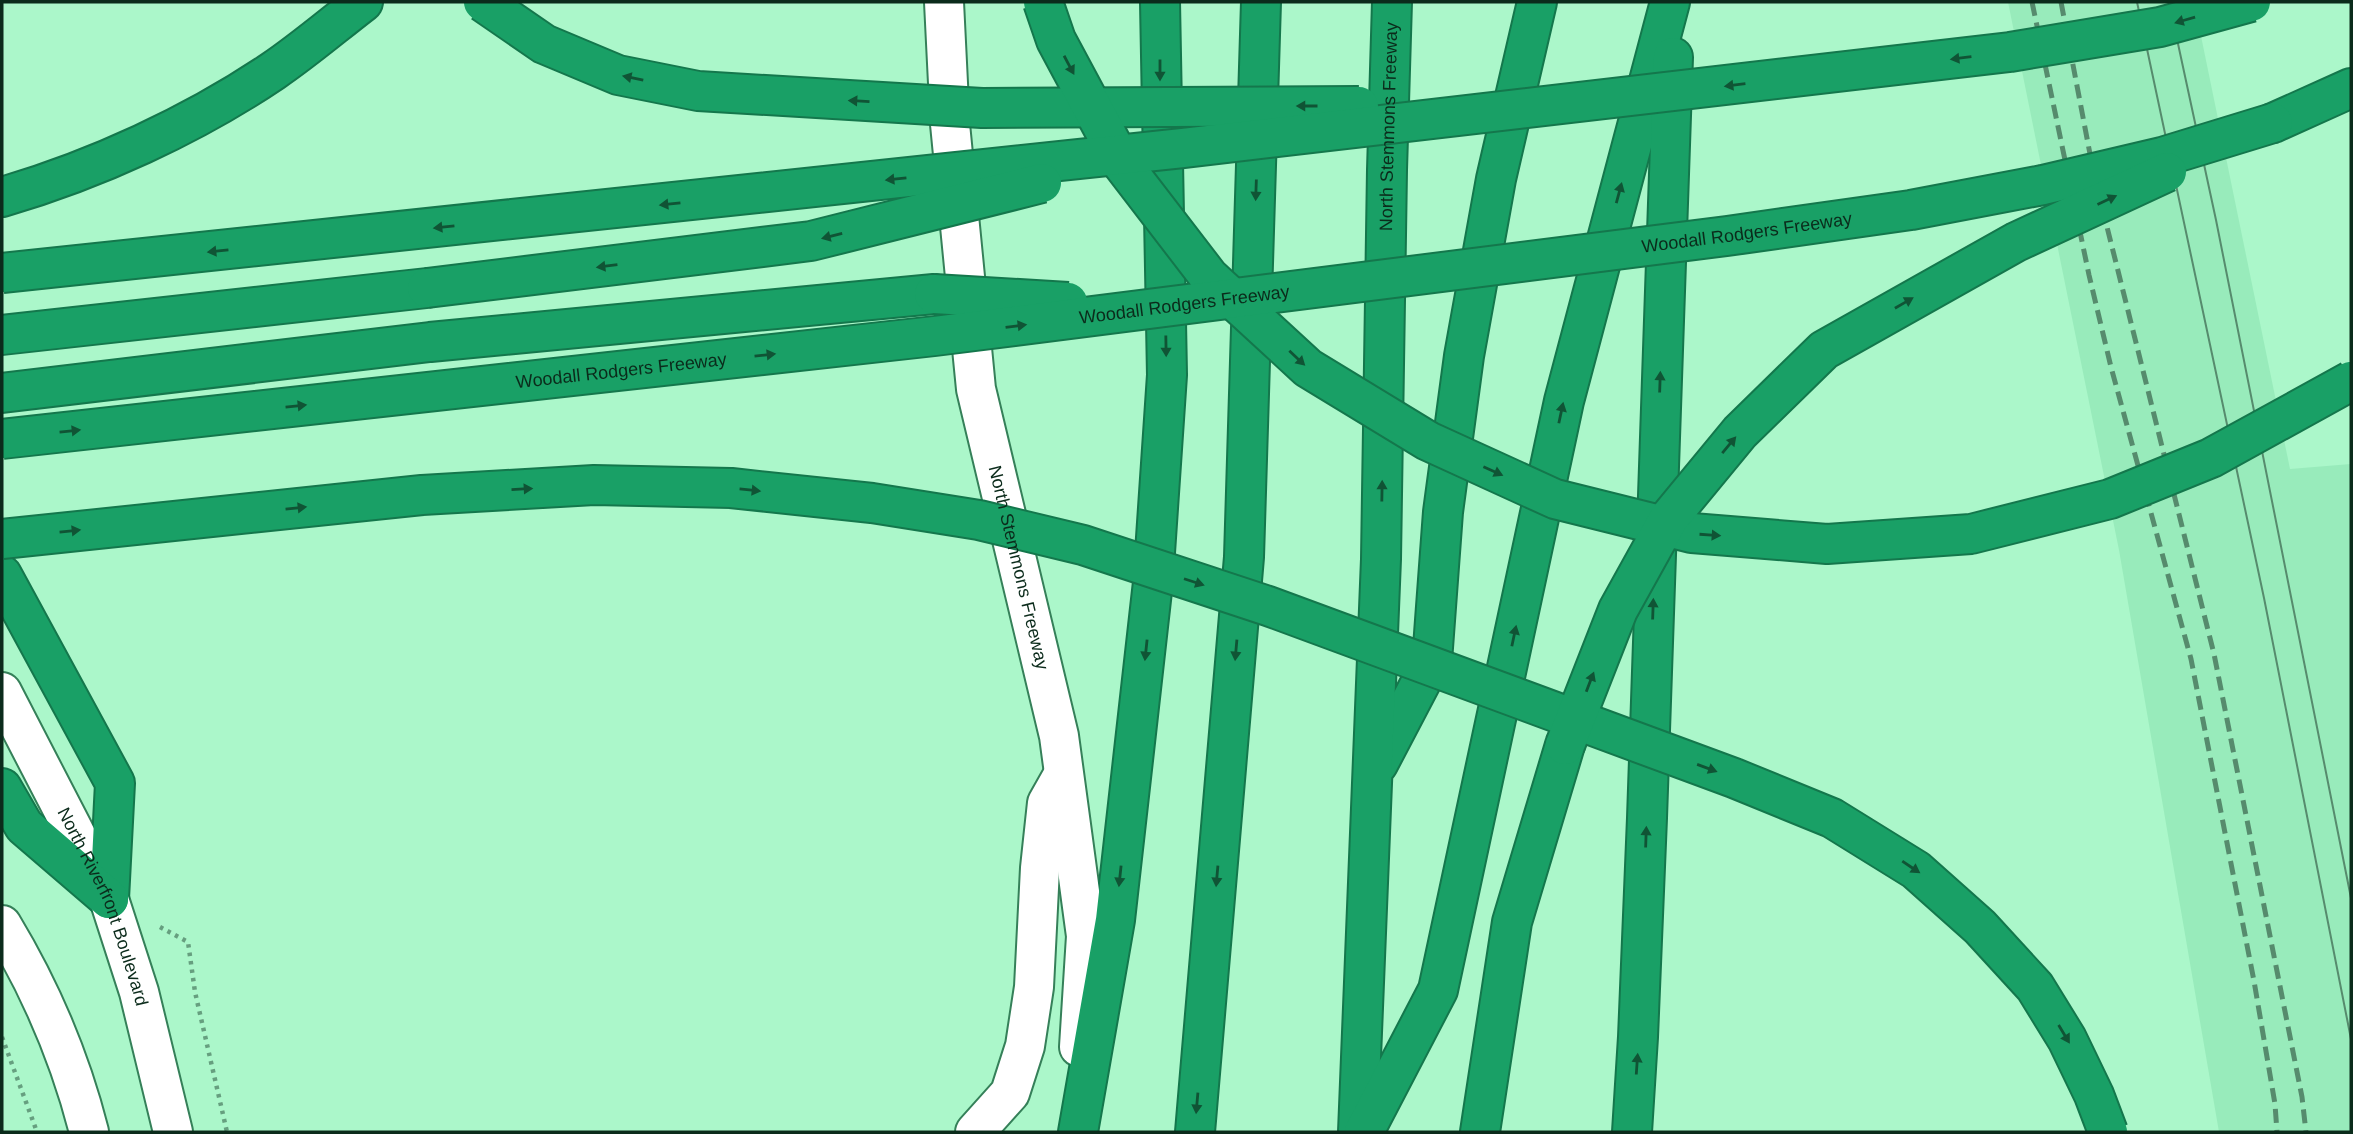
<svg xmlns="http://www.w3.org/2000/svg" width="2353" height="1134" viewBox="0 0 2353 1134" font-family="Arial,sans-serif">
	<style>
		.built { fill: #98ebbb }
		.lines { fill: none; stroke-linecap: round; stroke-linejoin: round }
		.secondary-casing { stroke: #358059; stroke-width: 42 }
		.highway-casing { stroke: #14774c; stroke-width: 42 }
		.path { stroke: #669f7f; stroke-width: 4.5; stroke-dasharray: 3.5 5; stroke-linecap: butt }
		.secondary { stroke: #fff; stroke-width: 38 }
		.highway { stroke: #19a066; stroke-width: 38 }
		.tram { stroke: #568b6d; stroke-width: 2 }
		.rail { stroke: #568b6d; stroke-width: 5; stroke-dasharray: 14 7; stroke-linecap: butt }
		.highway-bridge-casing { stroke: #14774c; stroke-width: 42; stroke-linecap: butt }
		.highway-bridge { stroke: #19a066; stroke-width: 38 }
		.oneway { fill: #105435 }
		.labels { text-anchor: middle; stroke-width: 6; stroke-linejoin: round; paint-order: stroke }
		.street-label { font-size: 18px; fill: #0b2b1b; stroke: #fff }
	</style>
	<rect width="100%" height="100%" fill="#abf7ca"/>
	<path class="built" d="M2008 2H2194L2290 469 2351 464V1132H2219L2119 550Z"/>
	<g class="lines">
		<g class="secondary-casing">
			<g id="secondary">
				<path id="s1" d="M944 2 950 124 976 389 1059 736 1086 936 1079 1047"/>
				<path id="s2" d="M2 692 109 899 139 992 173 1132"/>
				<path d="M2 925C40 988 71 1061 89 1132"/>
				<path d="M975 1132 1010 1093 1025 1046 1034 987 1040 868 1047 803 1060 780"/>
			</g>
		</g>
		<g class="highway-casing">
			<g id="highway">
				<path d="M2273 123 2351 88"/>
				<path d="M2 197C95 170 193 125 273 71 304 50 333 25 363 2"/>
				<path d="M2 335 427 288"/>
				<path d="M2 393 430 342 934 294"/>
				<path d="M2 575 115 783 109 899"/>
				<path d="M1378 764 1432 661 1443 512 1464 356 1496 179 1537 2"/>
				<path d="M2 788 24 826 109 899"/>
				<path d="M1078 1132 1115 920 1153 582 1167 375 1160 2"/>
				<path d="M1195 1132 1244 557 1261 2"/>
				<path id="s3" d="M1358 1132 1381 559 1387 170 1392 2"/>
				<path d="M1364 1132 1438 990 1564 401 1670 2"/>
				<path d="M1480 1132 1512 922 1565 745"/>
				<path d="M1632 1132 1638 1037 1647 818 1673 57"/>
			</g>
		</g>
		<path class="path" d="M160 927 188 942 195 992 227 1132
			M2 1037 37 1132"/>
		<use href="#secondary" class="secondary"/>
		<use href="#highway" class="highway"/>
		<path class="tram" d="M2137 2 2264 598 2351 1039
			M2169 2 2216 220 2351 898"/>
		<path class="rail" d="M2032 2 2089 275 2111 367 2191 659 2254 981 2275 1104 2277 1132
			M2061 2 2094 175 2214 654 2302 1097 2306 1132"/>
		<g class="highway-bridge-casing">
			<g id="highway-bridge">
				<path d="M483 2 544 44 618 75 698 91 982 108 1359 106"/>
				<path d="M1043 2 1056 40 1123 165 1209 277 1308 368 1428 441 1555 499 1692 533 1827 544 1971 534 2110 499 2211 458 2351 381"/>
				<path d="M2 273 1183 148 2010 52 2160 27 2251 2"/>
				<path d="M427 288 811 241 1042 183"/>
				<path d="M934 294 1068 302"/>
				<path id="s4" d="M2 439 935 336 1727 236 1911 210 2043 185 2162 157 2273 123"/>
				<path d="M2 539 422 495 594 485 731 488 872 503 979 520 1083 545 1268 606 1734 778 1832 818 1916 870 1980 927 2035 987 2067 1039 2094 1095 2108 1132"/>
				<path d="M1565 745 1618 610 1669 518 1740 432 1824 350 2016 242 2167 172"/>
			</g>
		</g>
		<use href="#highway-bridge" class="highway-bridge"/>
	</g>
	<defs><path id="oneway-solid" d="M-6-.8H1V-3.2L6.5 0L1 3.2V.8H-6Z" transform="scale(1.75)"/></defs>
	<g class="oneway">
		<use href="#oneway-solid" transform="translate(2185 20) rotate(164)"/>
		<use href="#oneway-solid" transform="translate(1961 58) rotate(173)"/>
		<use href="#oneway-solid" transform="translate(1069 65) rotate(62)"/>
		<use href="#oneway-solid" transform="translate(1160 70) rotate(90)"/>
		<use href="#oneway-solid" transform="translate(633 78) rotate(-168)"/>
		<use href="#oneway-solid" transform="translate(1735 85) rotate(173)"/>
		<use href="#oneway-solid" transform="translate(859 101) rotate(-177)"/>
		<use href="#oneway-solid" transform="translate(1307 106) rotate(180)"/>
		<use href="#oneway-solid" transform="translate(896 179) rotate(174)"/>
		<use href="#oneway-solid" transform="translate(1256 190) rotate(92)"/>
		<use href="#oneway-solid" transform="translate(1619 193) rotate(-75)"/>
		<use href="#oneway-solid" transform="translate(2107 200) rotate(-25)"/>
		<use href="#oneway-solid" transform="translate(670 204) rotate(174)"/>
		<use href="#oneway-solid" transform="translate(444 227) rotate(174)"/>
		<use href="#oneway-solid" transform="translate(832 236) rotate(166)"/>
		<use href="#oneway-solid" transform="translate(218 251) rotate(174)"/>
		<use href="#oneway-solid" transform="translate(607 266) rotate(173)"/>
		<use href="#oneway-solid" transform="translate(1904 303) rotate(-30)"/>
		<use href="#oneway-solid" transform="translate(1016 326) rotate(-7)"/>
		<use href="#oneway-solid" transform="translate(1166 346) rotate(89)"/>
		<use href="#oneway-solid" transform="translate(765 355) rotate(-6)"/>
		<use href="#oneway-solid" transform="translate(1297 358) rotate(43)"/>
		<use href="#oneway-solid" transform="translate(1660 382) rotate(-88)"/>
		<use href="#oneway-solid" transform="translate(296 406) rotate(-6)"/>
		<use href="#oneway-solid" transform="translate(1561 413) rotate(-78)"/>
		<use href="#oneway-solid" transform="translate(70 431) rotate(-6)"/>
		<use href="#oneway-solid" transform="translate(1729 445) rotate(-50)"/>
		<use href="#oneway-solid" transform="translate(1493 471) rotate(24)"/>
		<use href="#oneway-solid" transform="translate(522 489) rotate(-3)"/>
		<use href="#oneway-solid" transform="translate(750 490) rotate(6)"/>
		<use href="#oneway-solid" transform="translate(1382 491) rotate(-89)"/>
		<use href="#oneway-solid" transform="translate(296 508) rotate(-6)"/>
		<use href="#oneway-solid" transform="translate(70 531) rotate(-6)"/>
		<use href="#oneway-solid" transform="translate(1710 535) rotate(4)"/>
		<use href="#oneway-solid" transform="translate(1194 582) rotate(18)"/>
		<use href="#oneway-solid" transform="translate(1653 609) rotate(-88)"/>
		<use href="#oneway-solid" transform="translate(1514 636) rotate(-78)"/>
		<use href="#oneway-solid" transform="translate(1146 650) rotate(96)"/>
		<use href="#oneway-solid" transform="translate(1236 650) rotate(95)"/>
		<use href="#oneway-solid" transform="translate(1590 682) rotate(-69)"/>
		<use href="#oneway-solid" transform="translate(1707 768) rotate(20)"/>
		<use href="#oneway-solid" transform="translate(1646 837) rotate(-88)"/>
		<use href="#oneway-solid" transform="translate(1911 867) rotate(34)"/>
		<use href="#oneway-solid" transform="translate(1120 876) rotate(96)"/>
		<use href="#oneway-solid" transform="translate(1217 876) rotate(95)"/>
		<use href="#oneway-solid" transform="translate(2064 1034) rotate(59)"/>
		<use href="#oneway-solid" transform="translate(1637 1064) rotate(-86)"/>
		<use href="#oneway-solid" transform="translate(1197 1103) rotate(95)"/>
	</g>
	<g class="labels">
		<g class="street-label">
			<text dy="6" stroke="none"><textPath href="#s3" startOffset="1006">North Stemmons Freeway</textPath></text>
			<text dy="6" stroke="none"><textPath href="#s4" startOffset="1757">Woodall Rodgers Freeway</textPath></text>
			<text dy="6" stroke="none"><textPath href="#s4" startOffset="1190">Woodall Rodgers Freeway</textPath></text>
			<text dy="6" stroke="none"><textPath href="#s4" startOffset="623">Woodall Rodgers Freeway</textPath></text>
			<text dy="6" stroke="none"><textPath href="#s1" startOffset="572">North Stemmons Freeway</textPath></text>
			<text dy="6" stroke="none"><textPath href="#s2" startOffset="238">North Riverfront Boulevard</textPath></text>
		</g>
	</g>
	<rect width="2353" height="1134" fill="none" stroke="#0b2b1b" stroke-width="7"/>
</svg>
